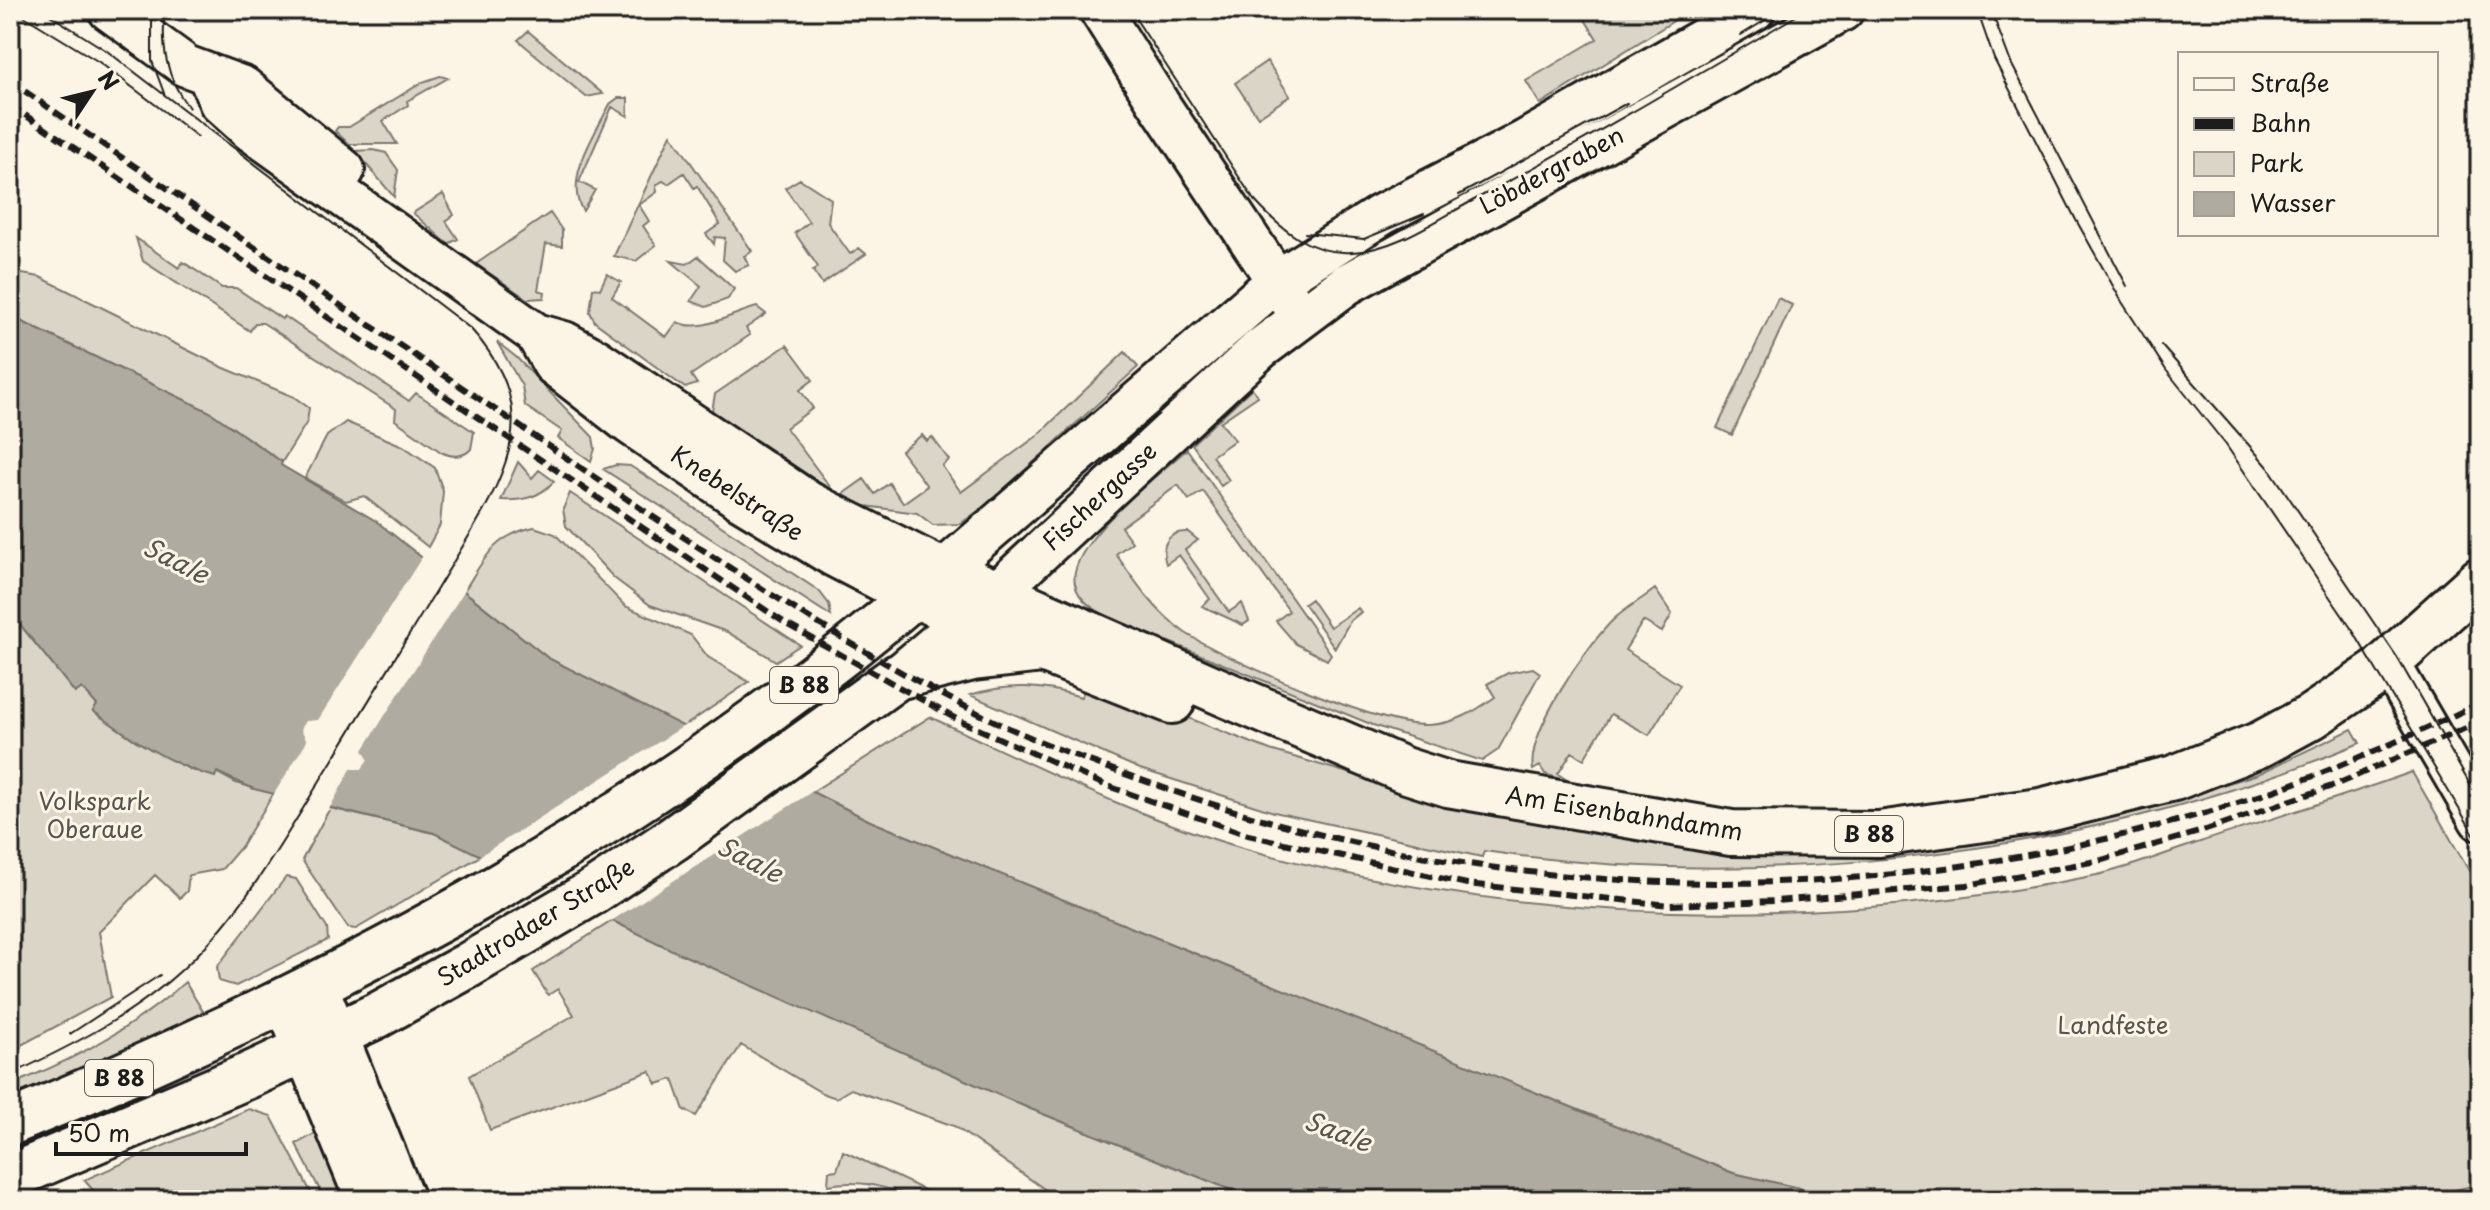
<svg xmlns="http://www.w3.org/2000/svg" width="2490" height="1210" viewBox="0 0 2490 1210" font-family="'Playpen Sans',sans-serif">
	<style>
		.green { fill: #dbd5c8; stroke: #7c7872; stroke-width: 2 }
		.water { fill: #b0aba1; stroke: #75726c; stroke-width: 2 }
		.pier { fill: #fcf5e5 }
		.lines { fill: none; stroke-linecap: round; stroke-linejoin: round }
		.secondary-casing { stroke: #1c1c1c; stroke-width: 46 }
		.primary-casing { stroke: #1c1c1c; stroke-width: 50 }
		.secondary { stroke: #fcf5e5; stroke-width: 40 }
		.primary { stroke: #fcf5e5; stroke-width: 44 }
		.tram { stroke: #1c1c1c; stroke-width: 2 }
		.rail { stroke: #1c1c1c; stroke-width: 6; stroke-dasharray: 12 6; stroke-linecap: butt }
		.labels { text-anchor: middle; stroke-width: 6; stroke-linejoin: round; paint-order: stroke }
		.shield { fill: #fcf5e5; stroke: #5f5d58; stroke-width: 2 }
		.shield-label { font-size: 22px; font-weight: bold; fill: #1c1c1c }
		.street-label { font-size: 24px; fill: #1c1c1c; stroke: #fcf5e5 }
		.park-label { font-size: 24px; fill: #555450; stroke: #fcf5e5 }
		.water-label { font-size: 26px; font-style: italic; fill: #575551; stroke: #fcf5e5 }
	</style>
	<rect width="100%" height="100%" fill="#fcf5e5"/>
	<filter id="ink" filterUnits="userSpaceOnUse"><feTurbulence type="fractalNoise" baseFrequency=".0125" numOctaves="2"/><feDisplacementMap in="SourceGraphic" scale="16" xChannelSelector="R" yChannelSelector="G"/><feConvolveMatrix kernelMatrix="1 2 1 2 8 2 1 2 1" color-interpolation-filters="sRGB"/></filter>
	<g filter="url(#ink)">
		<path class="green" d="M1579 10H1691L1540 104 1526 81 1597 39Z
			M528 31 603 94 586 97 518 40Z
			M1267 61 1290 96 1258 117 1235 83Z
			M440 76 448 78 407 101 408 105 383 121 397 144H349L335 131 338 127H349L423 82Z
			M618 98H628V116L612 107 579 182 595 190 583 211C563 180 595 134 610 104Z
			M671 134 752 251 744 256 749 265 735 271 723 260 725 238 715 237 714 244 706 234 720 224 697 186 694 188 684 173 668 184 663 181 656 185 657 192 639 205 649 221 643 226 656 245 636 261 614 256Z
			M373 150 386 153 398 170 394 197 355 151Z
			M800 179 831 199 828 223 850 254 859 248 866 254 822 284 813 271 818 267 795 233 809 222 785 188Z
			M443 194 454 215 446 221 458 239 448 244 413 213Z
			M550 213 562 230V246L546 244 538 290 545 292 544 298 527 299 476 264Z
			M136 238 179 268 183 262 222 288H236L282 319 284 316 409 401 416 393 474 432 471 449C463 458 451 457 441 452L395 420 396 409 263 323H255L250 331 143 261Z
			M698 256 734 289 728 299 706 307 691 301 701 286 671 261 687 264Z
			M10 272 40 277 222 367 294 397 309 408 307 422 282 462 210 412 10 316Z
			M607 274 621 282 612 297 666 337 677 322C701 334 732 313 757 307L766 314 746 328 750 335 691 375 697 384 685 388 595 322 590 312 593 288 600 289Z
			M1778 298 1792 305 1732 435 1717 428Z
			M497 342 516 357 593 437 595 449 591 461 558 438 562 431 525 406 522 386Z
			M787 345 813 380 800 390 813 408 786 428 834 492 712 411 715 394Z
			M1125 352 1138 367 988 504 960 524 933 525 917 513 865 506 840 496 864 479 875 494 889 483 903 503 927 486 901 451 922 435 927 441 932 437 949 460 942 466 961 492 1037 436Z
			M1252 388 1258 396 1220 422 1235 440 1212 456 1229 480 1221 486 1192 444Z
			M346 422 403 446 435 468 443 491 440 525 428 547 364 496 346 501 305 478 327 436Z
			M1187 449 1331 654 1327 660 1296 644 1276 621 1289 611 1203 491 1189 500 1178 485 1121 527 1132 542 1116 554C1135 582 1156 612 1184 632 1226 660 1381 727 1428 725 1455 724 1474 712 1495 697L1487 684 1508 673 1533 668 1540 673 1498 750 1482 761 1373 725 1115 620C1100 613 1078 602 1075 584 1066 544 1159 475 1187 449Z
			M518 462 532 478 539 470 554 481C540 498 521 501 501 500Z
			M616 465 630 466 643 474 819 591 829 604 831 616 603 469Z
			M570 493 800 645 776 661 727 632 650 605 614 578 566 526 563 509Z
			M534 527 555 534 625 606 691 635 708 657 749 682 683 727 548 658 464 591C485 558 493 536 534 527Z
			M1188 532 1198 540 1185 550 1229 612 1242 603 1249 621 1243 625 1202 606 1210 599 1179 555 1166 564C1160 545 1168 531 1188 532Z
			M1655 589 1672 614 1662 632 1643 621 1625 650 1680 685 1649 735 1611 714 1584 759 1572 752 1558 774 1570 782 1545 774 1540 766 1533 770C1526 733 1587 645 1614 619 1626 608 1642 599 1655 589Z
			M1311 599 1330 627 1358 608 1361 612 1350 621 1335 648 1304 604Z
			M10 612 75 693 82 688 98 706 93 711 136 741 193 771 216 772 236 783 274 793 241 847 222 869 189 875 187 891 180 898 155 875 99 932 111 997 10 1051Z
			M1089 679 1270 750 1450 803 1718 842 2183 797 2258 774 2352 729 2360 743C2094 854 1768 893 1484 851L1482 857 1274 812 1140 769 970 695C1008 683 1043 685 1081 697Z
			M930 717C1034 765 1138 819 1250 850 1523 925 1819 932 2097 875 2132 867 2166 853 2200 842 2271 819 2342 797 2412 772L2480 890V1184L2414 1200H1852L1733 1173 870 821 812 792Z
			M330 808 434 833 482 855 356 929 348 928 302 860Z
			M286 877 296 879 327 928 328 940 236 986 219 981 217 967Z
			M612 921 1026 1107 1256 1200H1060L954 1126 851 1089 836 1098 822 1093 741 1045 696 1116 684 1110 673 1079 657 1084 650 1071 490 1130 469 1076 574 1015 558 989 548 995 533 971Z
			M185 982 209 1021 10 1107V1085C74 1060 134 1028 185 982Z
			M221 1054 230 1070 10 1164V1143Z
			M249 1109 271 1116 315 1200H102L84 1180Z
			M316 1133 333 1162 349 1200H325L296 1144Z
			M843 1151 933 1194 942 1200C900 1200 879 1176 828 1185L829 1171 837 1170Z"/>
		<path class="water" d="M10 316 210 412 282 462 281 465 376 521 548 658 870 821 1733 1173 1851 1200H1256L1026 1107 674 951 434 833 254 789 217 772 215 777C170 765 131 738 93 711L97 705 82 688 75 693 10 612Z"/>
		<path class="pier" d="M424 554 466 588 363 750 368 759 362 769H351L328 811 272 797 307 741 301 729 306 721 318 720Z
			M687 724 816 789 608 923 478 857Z"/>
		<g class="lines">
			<g class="secondary-casing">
				<path id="secondary" d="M109 10 186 66 243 87 344 170
					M1100 10 1159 104 1292 303
					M209 77 220 103 250 130 536 334 564 342 597 360 810 503 944 570 1277 281 1381 215 1523 142 1754 10
					M536 334 553 364 630 424 738 498 832 555 913 597 1043 650
					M2389 663 2480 820
					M897 677 995 594 1260 349 1347 284 1843 10
					M317 986 404 1200
					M285 1002 366 1200"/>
			</g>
			<g class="primary-casing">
				<path id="primary" d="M10 1123C350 984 666 813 944 570L1230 696 1404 770 1448 784 1731 833 1879 834 2040 811 2174 778 2261 744 2311 717 2378 672 2480 580
					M10 1177 250 1075 378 1015 467 966 593 892 673 839 897 677 973 658 1043 650 1172 701"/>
			</g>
			<use href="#secondary" class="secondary"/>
			<use href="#primary" class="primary"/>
			<path class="tram" d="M14 10 99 62 198 137
				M152 10V61L164 93
				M165 10C161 47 166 78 189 108
				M1130 10 1254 200C1280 229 1311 255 1352 252 1395 250 1438 219 1474 200 1587 140 1696 75 1806 10
				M1977 10 1994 59 2076 220 2122 302 2166 370 2226 445 2353 631 2480 844
				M1991 10 2011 63 2127 286
				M1741 35 1782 10
				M1459 195 1627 103
				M1305 233 1364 239 1424 214
				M2161 345 2269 468 2397 657 2480 802
				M70 1034 160 975
				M10 1075C75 1044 136 1014 189 963 248 906 289 830 332 761 382 678 434 596 483 512 522 441 527 392 471 329L107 51 42 10"/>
			<path class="rail" d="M10 81C179 197 349 311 518 425 664 524 810 627 968 708 1031 741 1102 766 1170 790 1512 909 1881 913 2228 806 2315 779 2398 742 2480 703
				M10 105 788 625 960 721 1105 785 1248 835 1467 884 1669 905 1776 901 1967 885 2102 860 2206 830 2335 785 2480 722"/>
		</g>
	</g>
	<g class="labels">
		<g class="shield">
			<rect x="770" y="667" width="68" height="36" rx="6"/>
			<rect x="1835" y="816" width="68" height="36" rx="6"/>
			<rect x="85" y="1060" width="68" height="36" rx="6"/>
		</g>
		<g class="shield-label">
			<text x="804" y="693">B 88</text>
			<text x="1869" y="842">B 88</text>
			<text x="119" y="1086">B 88</text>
		</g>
		<g class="street-label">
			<text transform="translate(1552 171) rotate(-28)" y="8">Löbdergraben</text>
			<text transform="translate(737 494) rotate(33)" y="8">Knebelstraße</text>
			<text transform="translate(1100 497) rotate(-43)" y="8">Fischergasse</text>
			<text transform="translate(1624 814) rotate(9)" y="8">Am Eisenbahndamm</text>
			<text transform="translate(536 923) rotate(-31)" y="8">Stadtrodaer Straße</text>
		</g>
		<g class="park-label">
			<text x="95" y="810">Volkspark<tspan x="95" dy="28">Oberaue</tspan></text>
			<text x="2113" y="1034">Landfeste</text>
		</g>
		<g class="water-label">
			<text transform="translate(176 561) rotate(27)" y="9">Saale</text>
			<text transform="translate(750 860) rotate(27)" y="9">Saale</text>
			<text transform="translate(1338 1132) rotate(21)" y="9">Saale</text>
		</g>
	</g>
	<rect width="2490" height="1210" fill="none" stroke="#fcf5e5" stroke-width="40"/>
	<rect x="20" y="20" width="2450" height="1170" fill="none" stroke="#1c1c1c" stroke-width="3" filter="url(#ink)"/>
	<rect x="2178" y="52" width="260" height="184" fill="#fcf5e5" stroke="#a29e95" stroke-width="2"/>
	<rect x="2194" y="78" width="40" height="12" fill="#fcf5e5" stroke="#a29e95" stroke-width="2"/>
	<text x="2250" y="92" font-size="24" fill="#1c1c1c">Straße</text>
	<rect x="2194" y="118" width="40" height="12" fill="#1c1c1c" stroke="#a29e95" stroke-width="2"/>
	<text x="2250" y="132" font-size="24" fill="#1c1c1c">Bahn</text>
	<rect x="2194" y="152" width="40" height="24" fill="#dbd5c8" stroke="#a29e95" stroke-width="2"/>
	<text x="2250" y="172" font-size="24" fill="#1c1c1c">Park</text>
	<rect x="2194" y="192" width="40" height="24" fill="#b0aba1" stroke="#a29e95" stroke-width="2"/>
	<text x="2250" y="212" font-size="24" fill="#1c1c1c">Wasser</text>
	<g transform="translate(92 92) rotate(55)" stroke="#fcf5e5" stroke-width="6" paint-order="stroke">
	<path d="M0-6L14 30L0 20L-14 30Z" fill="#1c1c1c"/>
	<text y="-12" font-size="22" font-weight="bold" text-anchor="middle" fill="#1c1c1c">N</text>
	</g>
	<path d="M56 1142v12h190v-12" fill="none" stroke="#1c1c1c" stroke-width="4"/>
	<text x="68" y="1142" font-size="24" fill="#1c1c1c" stroke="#fcf5e5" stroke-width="6" paint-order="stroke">50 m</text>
</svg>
